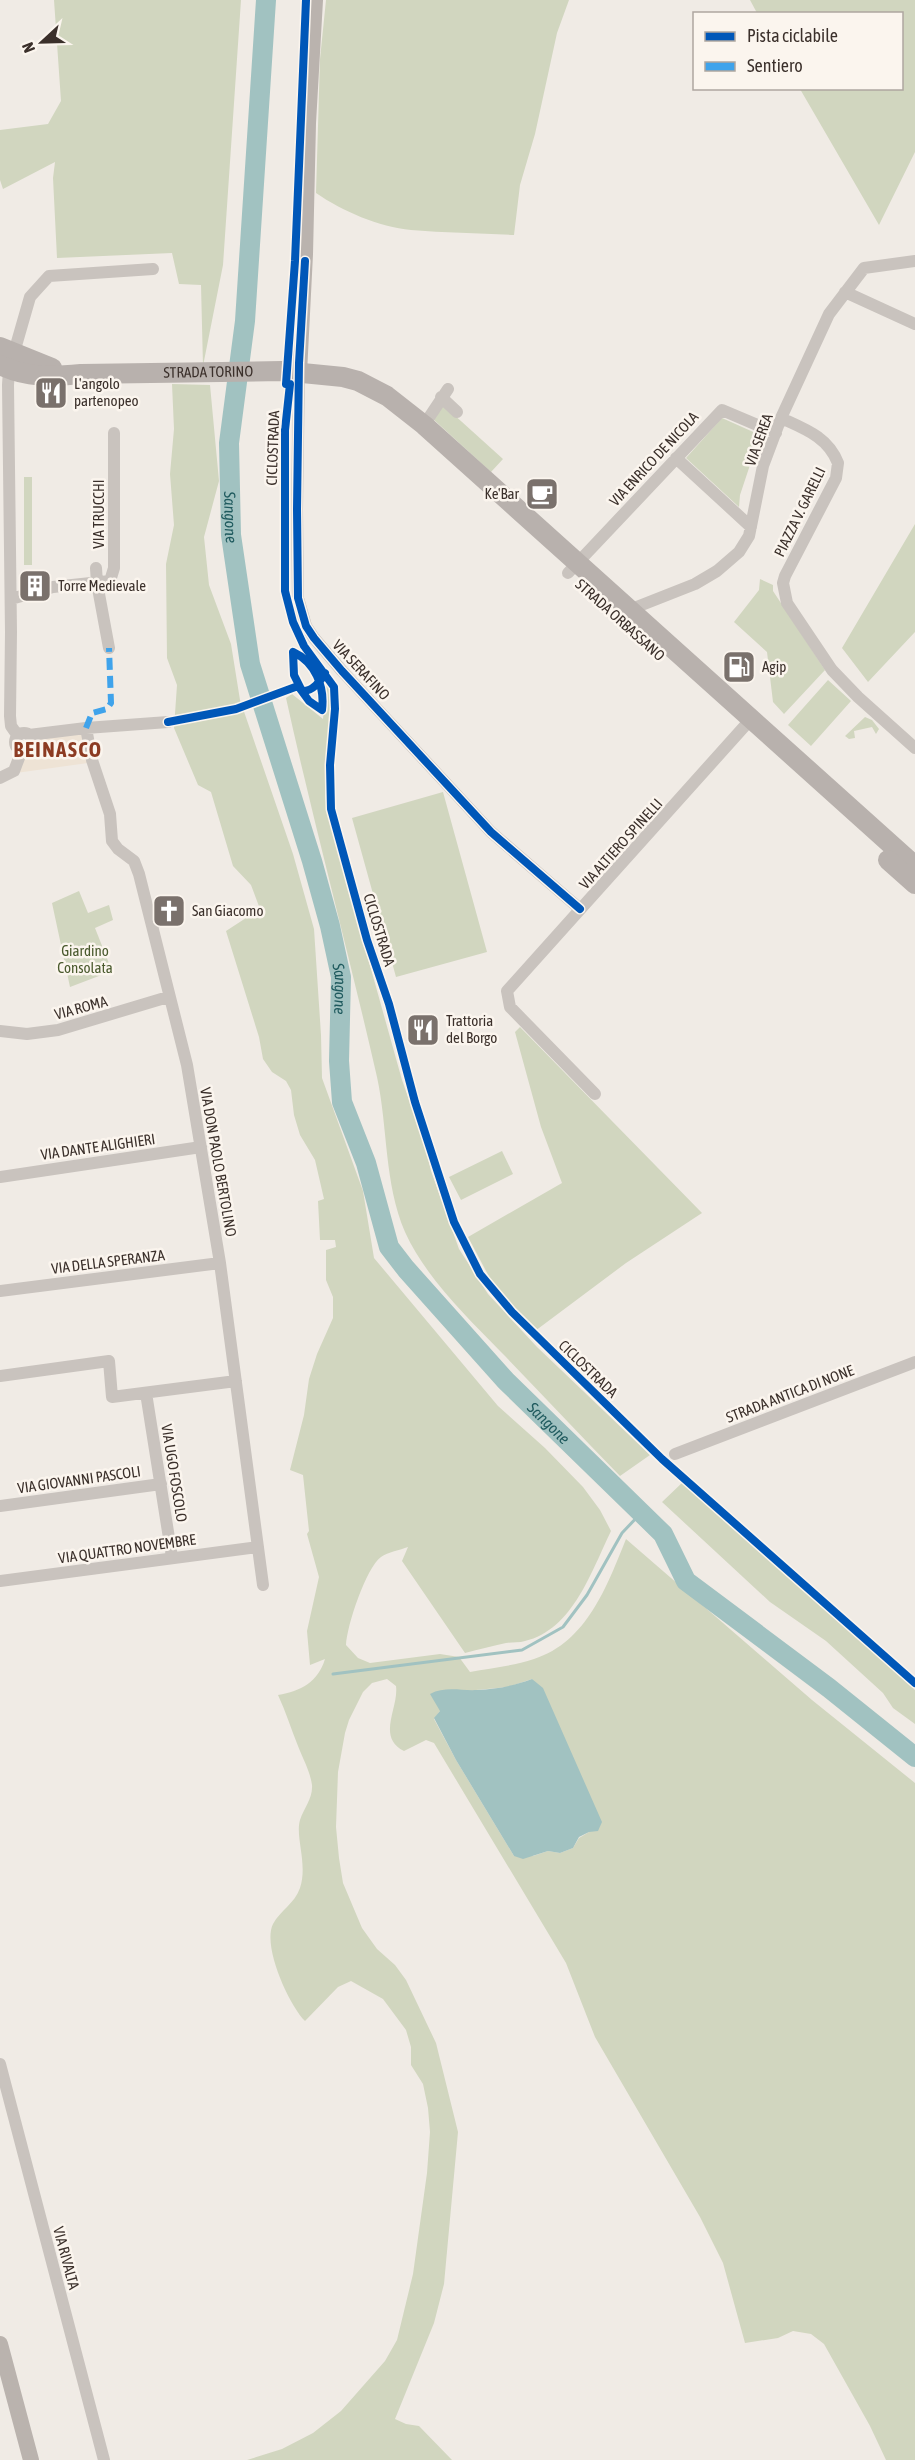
<svg xmlns="http://www.w3.org/2000/svg" width="915" height="2460" viewBox="0 0 915 2460" font-family="'Asap Condensed',sans-serif">
	<style>
		.green { fill: #d1d6bf; fill-rule: evenodd }
		.plaza { fill: #eee3d5 }
		.water { fill: #a1c2c1 }
		.lines { fill: none; stroke-linecap: round; stroke-linejoin: round }
		.stream { stroke: #a1c2c1; stroke-width: 3 }
		.river { stroke: #a1c2c1; stroke-width: 20 }
		.street { stroke: #c9c3be; stroke-width: 12 }
		.secondary { stroke: #bab3ae; stroke-width: 16 }
		.primary { stroke: #b8b1ad; stroke-width: 20 }
		.quiet { stroke: #3fa3eb; stroke-width: 6; stroke-dasharray: 12 6; stroke-linecap: butt }
		.cycleway-casing { stroke: #fbf5ee; stroke-width: 11 }
		.cycleway { stroke: #0057b8; stroke-width: 8 }
		.labels { text-anchor: middle; stroke-width: 5; stroke-linejoin: round; paint-order: stroke }
		.street-label { font-size: 15px; fill: #3b302b; stroke: #fbf5ee }
		.poi-label { font-size: 15px; fill: #3b302b; stroke: #fbf5ee; text-anchor: start }
		.park-label { font-size: 15px; fill: #4a5a2e; stroke: #fbf5ee }
		.water-label { font-size: 16px; font-style: italic; fill: #1f5a5e; stroke: #fbf5ee }
		.district-label { font-size: 21px; font-weight: bold; letter-spacing: 1.5px; fill: #8c3b22; stroke: #fbf5ee }
	</style>
	<rect width="100%" height="100%" fill="#f0ebe5"/>
	<path class="green" d="M54 0H241L223 265 203 366 201 285 179 284 172 253 57 258 53 178 55 162 3 189 0 180V130L48 124 61 101Z
		M326 0H569L557 33 535 134 520 185 514 235C480 233 445 233 411 230 379 227 342 211 316 193L320 59Z
		M750 0H915V152L879 225 800 89 902 88V14L757 13Z
		M172 384 210 385 219 481 204 537 209 585 231 644 240 700 293 854 314 929 321 1035 322 1078 363 1191 374 1258 498 1406 545 1448 583 1487 600 1510 611 1531C592 1570 573 1630 525 1641 519 1643 512 1642 506 1643 493 1646 479 1649 465 1653L402 1561 408 1547C400 1550 388 1552 381 1557 366 1568 347 1625 346 1645L358 1658 370 1663 440 1654 459 1657 470 1672C491 1668 513 1666 534 1659 587 1642 607 1586 626 1539L812 1700 915 1783V2460H886L870 2426 824 2344 811 2334 793 2331 778 2338 745 2343 723 2263 700 2217 595 2037 566 1963 434 1743 426 1740 404 1751C376 1737 399 1708 396 1686L387 1679 372 1683 363 1692 349 1720 345 1733 338 1772 336 1827 339 1858 343 1883 362 1928 377 1949 395 1965 406 1980 436 2043 458 2132 444 2284 434 2323 395 2419 406 2424 419 2426 452 2460H247L282 2449 313 2433 341 2411 385 2361 397 2340 413 2274 427 2173 430 2132 428 2108 423 2084 411 2065V2047L406 2030 383 1999 351 1981 338 1987 305 2021C289 2005 262 1946 273 1924 280 1911 295 1903 300 1888 308 1864 295 1837 300 1820 304 1808 313 1798 312 1785 310 1771 303 1759 298 1746 291 1729 286 1712 278 1695 301 1691 318 1682 325 1659L310 1665 307 1631 319 1577 307 1534 309 1531 303 1475 290 1470 304 1415 309 1379 317 1354 333 1318V1297L326 1280V1250L336 1247 335 1240H320L318 1201 324 1199 315 1160 300 1135 294 1115 291 1090 286 1081 272 1072 263 1059 259 1037 226 931 260 909 251 885 233 866 211 792 198 785 174 728 177 685 167 658 166 564 174 525 170 474 174 429ZM532 1679 589 1832 579 1838 573 1848 560 1853 548 1851 533 1856H514L456 1760 434 1719 440 1711 476 1690 508 1687Z
		M441 403 503 459 491 472 433 419Z
		M722 418 760 435 740 495 739 507 686 458Z
		M24 477H32V565H24Z
		M915 524V632L868 682 842 648Z
		M760 579 773 585V591L825 670 784 714 773 702 767 652 734 622 759 590Z
		M828 680 851 701 811 746 788 725Z
		M330 683 332 692 325 796 329 819 402 1080 425 1145 431 1171 459 1249 488 1294 537 1347 650 1455 620 1476C580 1435 541 1393 501 1352 466 1316 426 1278 405 1232 384 1183 388 1128 377 1077 348 950 314 825 286 698L292 694 323 719 326 684Z
		M865 717 872 720 879 729 876 734 872 727 854 731 855 738 849 739 845 736Z
		M443 792 487 952 396 977 352 818Z
		M79 891 88 913 109 905 113 920 95 928 112 971 70 987 52 903Z
		M520 1027 702 1213 626 1263 535 1331 494 1286 468 1237 562 1183 541 1127 515 1032Z
		M502 1151 513 1174 461 1200 449 1177Z
		M684 1481 915 1690V1724L893 1708 883 1693 826 1641 770 1602 662 1502Z"/>
	<path class="plaza" d="M81 733 88 763 16 773 26 756 32 754 37 748V737Z"/>
	<path class="water" d="M532 1679 543 1688 602 1822 598 1831 589 1832 579 1837 573 1848 560 1853 548 1851 523 1859 514 1856 456 1760 434 1718 440 1711 430 1694C445 1686 461 1691 477 1690 497 1689 513 1686 532 1679Z"/>
	<g class="lines">
		<path class="stream" d="M333 1674 522 1650 563 1627 587 1595 622 1533 641 1513"/>
		<path class="river" id="s1" d="M266 0 245 321 229 443 231 535 250 664 312 861 330 926 341 977 339 1061 342 1102 366 1163 389 1247 406 1269 506 1381 663 1534 686 1581 829 1688 915 1757"/>
		<path class="street" d="M845 292 915 324
			M299 373 297 509 298 598 306 626 314 638 342 671 491 832 580 909
			M441 397 457 412
			M781 418C805 429 828 437 838 463L836 478 785 576 783 583 787 603 832 670 858 697 915 748
			M424 425 448 389
			M676 458 751 527
			M96 568 97 583 109 648
			M568 573 722 410 776 433
			M11 599 53 587 110 581 114 568V433
			M620 619 629 610 695 584 717 571 739 552 749 536 763 466 781 418 829 314 864 268 915 261
			M86 728 168 722
			M15 742a9 9 0 1 1 18 0a9 9 0 1 1-18 0Z
			M29 735 86 728 92 760 110 814 112 841 118 849 134 861 139 874 187 1065 220 1263 263 1585
			M18 736 11 726 10 716 11 632 8 385 9 370 30 297 49 276 153 269
			M0 778 14 771 22 750
			M0 1031 27 1034 58 1030 168 997
			M595 1094 510 1007 507 991 751 719
			M0 1177 201 1147
			M0 1291 220 1263
			M0 1376 109 1361 112 1397 236 1381
			M146 1393 172 1557
			M675 1454 915 1362
			M0 1506 161 1484
			M0 1581 258 1547
			M0 2064 104 2460"/>
		<path class="secondary" d="M299 373 305 254 308 123 315 0
			M0 2344 31 2460"/>
		<g class="primary">
			<path d="M0 347 52 368"/>
			<path id="s2" d="M0 365C26 378 52 377 81 374L282 371 343 377 358 381 387 396 424 425 915 866"/>
			<path d="M888 860 915 884"/>
		</g>
		<path class="quiet" d="M86 728 92 713 107 709 111 703 109 648"/>
		<g class="cycleway-casing">
			<path id="cycleway" d="M306 0 295 261 286 384H290L285 430V591L293 622 304 646 334 687 335 709 330 765 331 809 367 940 389 1004 415 1102 454 1222 480 1274 512 1312 662 1459 915 1683
				M305 261 299 363 297 509 298 598 306 626 314 638 342 671 491 832 580 909
				M168 722 236 709 298 686 309 701 322 710C325 686 315 662 293 652L294 675 302 691C312 692 321 681 325 673"/>
		</g>
		<use href="#cycleway" class="cycleway"/>
	</g>
	<defs>
		<g id="restaurant-square" transform="scale(1.725)"><rect x="-9" y="-9" width="18" height="18" rx="4" fill="#7a716c" stroke="#fbf5ee"/><path d="M-5-6h1v4h1v-4h1v4h1v-4h1v5L-1.5 .5V6h-2V.5L-5-1ZM5-6V6H3V1.5H1.5Q1.5-4 5-6Z" fill="#fff"/></g>
		<g id="cafe-square" transform="scale(1.725)"><rect x="-9" y="-9" width="18" height="18" rx="4" fill="#7a716c" stroke="#fbf5ee"/><path d="M-5.5-4.5H6V0H3Q3 3.5 0 3.5H-2.5Q-5.5 3.5-5.5 0ZM3-3.2v2h1.7v-2ZM-6 4.5H4V6H-6Z" fill="#fff"/></g>
		<g id="building-square" transform="scale(1.725)"><rect x="-9" y="-9" width="18" height="18" rx="4" fill="#7a716c" stroke="#fbf5ee"/><path d="M-4-6H4V6H1V3H-1V6H-4ZM-2.5-4.3h1.7v1.8h-1.7ZM.8-4.3h1.7v1.8H.8ZM-2.5-1h1.7V.8h-1.7ZM.8-1h1.7V.8H.8Z" fill="#fff"/></g>
		<g id="fuel-square" transform="scale(1.725)"><rect x="-9" y="-9" width="18" height="18" rx="4" fill="#7a716c" stroke="#fbf5ee"/><path d="M-5.5-6h7V0h2V4h1.3V-2.5L3-4.5l.8-.8L6-3V5H2.5V1h-1V6h-7ZM-4.2-4.7v3.2H.2V-4.7Z" fill="#fff"/></g>
		<g id="church-square" transform="scale(1.725)"><rect x="-9" y="-9" width="18" height="18" rx="4" fill="#7a716c" stroke="#fbf5ee"/><path d="M-1.2-6h2.4v3.5h3.3v2.4h-3.3V6h-2.4V-.1h-3.3v-2.4h3.3Z" fill="#fff"/></g>
	</defs>
	<g fill-rule="evenodd">
		<use href="#restaurant-square" x="51" y="393"/>
		<use href="#cafe-square" x="542" y="494"/>
		<use href="#building-square" x="35" y="586"/>
		<use href="#fuel-square" x="739" y="667"/>
		<use href="#church-square" x="169" y="911"/>
		<use href="#restaurant-square" x="423" y="1030"/>
	</g>
	<g class="labels">
		<g class="street-label">
			<text dy="5" stroke="none"><textPath href="#s2" startOffset="210">STRADA TORINO</textPath></text>
			<text transform="translate(759 440) rotate(-70)" y="5">VIA SEREA</text>
			<text transform="translate(273 448) rotate(-88)" y="5">CICLOSTRADA</text>
			<text transform="translate(654 459) rotate(-47)" y="5">VIA ENRICO DE NICOLA</text>
			<text transform="translate(800 512) rotate(-64)" y="5">PIAZZA V. GARELLI</text>
			<text transform="translate(99 514) rotate(-90)" y="5">VIA TRUCCHI</text>
			<text transform="translate(620 620) rotate(42)" y="5">STRADA ORBASSANO</text>
			<text transform="translate(361 670) rotate(47)" y="5">VIA SERAFINO</text>
			<text transform="translate(621 844) rotate(-48)" y="5">VIA ALTIERO SPINELLI</text>
			<text transform="translate(379 930) rotate(73)" y="5">CICLOSTRADA</text>
			<text transform="translate(81 1008) rotate(-15)" y="5">VIA ROMA</text>
			<text transform="translate(98 1147) rotate(-8)" y="5">VIA DANTE ALIGHIERI</text>
			<text transform="translate(218 1162) rotate(80)" y="5">VIA DON PAOLO BERTOLINO</text>
			<text transform="translate(108 1262) rotate(-7)" y="5">VIA DELLA SPERANZA</text>
			<text transform="translate(588 1369) rotate(44)" y="5">CICLOSTRADA</text>
			<text transform="translate(790 1394) rotate(-21)" y="5">STRADA ANTICA DI NONE</text>
			<text transform="translate(174 1473) rotate(81)" y="5">VIA UGO FOSCOLO</text>
			<text transform="translate(79 1480) rotate(-8)" y="5">VIA GIOVANNI PASCOLI</text>
			<text transform="translate(127 1549) rotate(-8)" y="5">VIA QUATTRO NOVEMBRE</text>
			<text transform="translate(66 2258) rotate(75)" y="5">VIA RIVALTA</text>
		</g>
		<g class="poi-label">
			<text x="74" y="389">L'angolo<tspan x="74" dy="17">partenopeo</tspan></text>
			<text x="519" y="499" text-anchor="end">Ke'Bar</text>
			<text x="58" y="591">Torre Medievale</text>
			<text x="762" y="672">Agip</text>
			<text x="192" y="916">San Giacomo</text>
			<text x="446" y="1026">Trattoria<tspan x="446" dy="17">del Borgo</tspan></text>
		</g>
		<g class="park-label">
			<text x="85" y="956">Giardino<tspan x="85" dy="17">Consolata</tspan></text>
		</g>
		<g class="water-label">
			<text dy="6" stroke="none"><textPath href="#s1" startOffset="519">Sangone</textPath></text>
			<text dy="6" stroke="none"><textPath href="#s1" startOffset="1005">Sangone</textPath></text>
			<text dy="6" stroke="none"><textPath href="#s1" startOffset="1509">Sangone</textPath></text>
		</g>
		<g class="district-label">
			<text x="58" y="757">BEINASCO</text>
		</g>
	</g>
	<rect x="693" y="12" width="210" height="78" fill="#fbf5ee" stroke="#aea6a0" stroke-width="1.5"/>
	<rect x="705" y="32" width="30" height="9" fill="#0057b8" stroke="#aea6a0" stroke-width="1.5"/>
	<text x="747" y="42" font-size="18" fill="#3b302b">Pista ciclabile</text>
	<rect x="705" y="62" width="30" height="9" fill="#3fa3eb" stroke="#aea6a0" stroke-width="1.5"/>
	<text x="747" y="72" font-size="18" fill="#3b302b">Sentiero</text>
	<g transform="translate(42 42) rotate(248)" stroke="#fbf5ee" stroke-width="4.5" paint-order="stroke">
	<path d="M0-4.5L10 22L0 15L-10 22Z" fill="#3b302b"/>
	<text y="-9" font-size="16" font-weight="bold" text-anchor="middle" fill="#3b302b">N</text>
	</g>
</svg>
